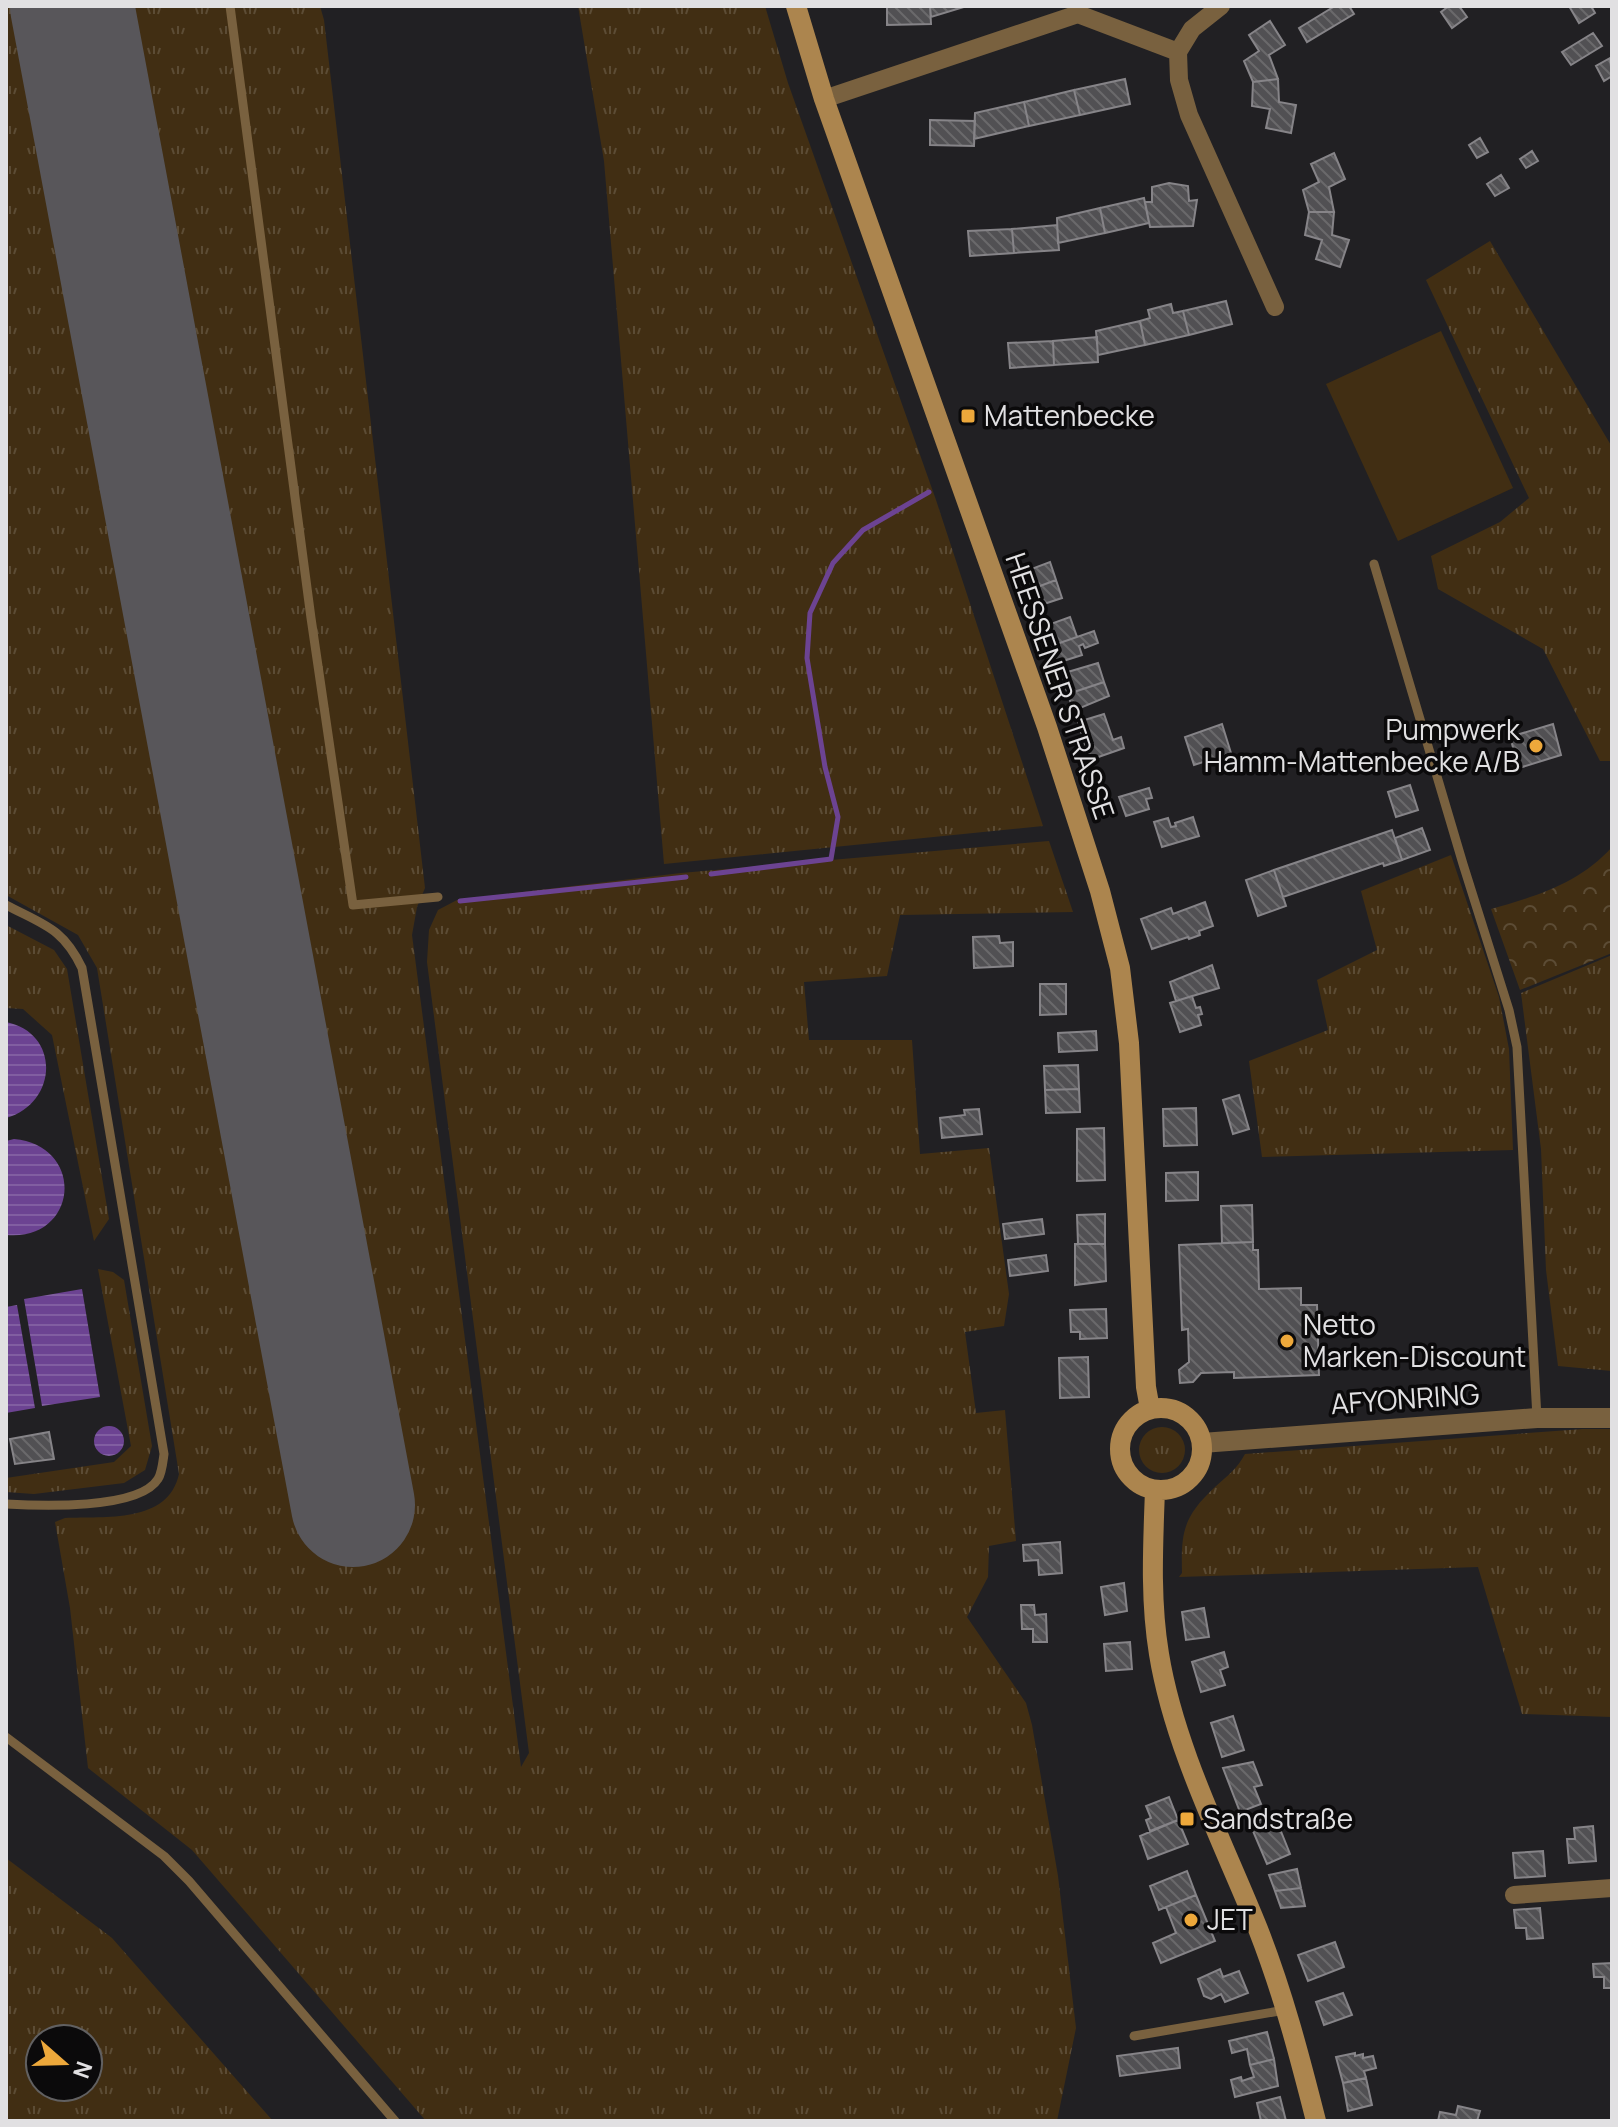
<svg xmlns="http://www.w3.org/2000/svg" width="1618" height="2127" viewBox="0 0 1618 2127" font-family="Manrope,sans-serif">
	<style>
		.grass { fill: url(#grass-tufts); fill-rule: evenodd }
		.park { fill: url(#park-crowns) }
		.pitch { fill: #412e13 }
		.water { fill: url(#water-rules) }
		.lines { fill: none; stroke-linecap: round; stroke-linejoin: round }
		.stream { stroke: #6c4392; stroke-width: 5 }
		.runway { stroke: #58565a; stroke-width: 124 }
		.building { fill: url(#building-back-hatch); stroke: #868488; stroke-width: 2 }
		.service { stroke: #79613f; stroke-width: 9 }
		.minor { stroke: #79613f; stroke-width: 18 }
		.tertiary { stroke: #79613f; stroke-width: 20 }
		.secondary { stroke: #ac854e; stroke-width: 20 }
		.poi-dot { fill: #eda83b; stroke: #0b0a0b; stroke-width: 3 }
		.labels { text-anchor: middle; stroke-width: 7; stroke-linejoin: round; paint-order: stroke }
		.poi-label { font-size: 28px; fill: #e1e0e2; stroke: #0b0a0b; text-anchor: start }
		.street-label { font-size: 28px; fill: #e1e0e2; stroke: #0b0a0b }
	</style>
	<defs>
		<pattern id="grass-tufts" width="24" height="20" patternUnits="userSpaceOnUse" patternTransform="scale(2)"><rect width="24" height="20" fill="#412e13"/><path d="M3 7l-1-3M5 7V3M7 7l1-3M15 17l-1-3M17 17v-4M19 17l1-3" fill="none" stroke="#5c4c35"/></pattern>
		<pattern id="park-crowns" width="20" height="18" patternUnits="userSpaceOnUse" patternTransform="scale(2)"><rect width="20" height="18" fill="#412e13"/><path d="M2 6a3 3 0 1 1 6 0M12 15a3 3 0 1 1 6 0" fill="none" stroke="#5c4c35"/></pattern>
		<pattern id="water-rules" width="6" height="5" patternUnits="userSpaceOnUse" patternTransform="scale(2)"><rect width="6" height="5" fill="#6c4392"/><path d="M0 2.5h6" fill="none" stroke="#815ea1"/></pattern>
		<pattern id="building-back-hatch" width="6" height="6" patternUnits="userSpaceOnUse" patternTransform="scale(2)"><rect width="6" height="6" fill="#515053"/><path d="M-1 5l2 2M0 0l6 6M5-1l2 2" fill="none" stroke="#6a696b"/></pattern>
	</defs>
	<rect width="100%" height="100%" fill="#212023"/>
	<path class="grass" d="M6 6H320L324 20 425 888 417 907 412 935 521 1767 529 1753 427 962 429 930 438 910 457 900 681 873 1049 841 1073 912 900 915 887 976 804 982 809 1040H912L920 1154 989 1148 1009 1294 1004 1326 965 1332 976 1413 1005 1410 1016 1541 989 1546 988 1577 967 1617 1026 1703 1032 1725 1058 1876 1076 2028 1057 2121H426L192 1850 88 1768 70 1608 55 1522 65 1518C105 1516 168 1524 179 1474L97 968 78 935 6 895Z
		M578 6H765L788 83 936 500 1043 826 664 864 604 161Z
		M1490 241 1612 447V761H1600L1543 649 1438 589 1431 556 1500 522 1529 498 1426 280Z
		M1451 855 1499 997 1509 1049 1513 1150 1262 1157 1249 1061 1328 1030 1317 980 1377 950 1361 891Z
		M6 925 54 950 67 969 109 1219 94 1241 52 1035 23 1009 6 1008Z
		M1612 955V1371L1558 1366 1546 1270 1541 1149 1521 993Z
		M98 1269 113 1272 124 1280 152 1446 145 1470 124 1483 34 1494 6 1492V1478L114 1462 131 1446Z
		M1139 1450a23 23 0 1 1 46 0a23 23 0 1 1-46 0Z
		M1583 1429H1612V1717L1522 1714 1478 1567 1179 1577 1182 1573C1181 1532 1183 1517 1215 1487 1227 1476 1237 1469 1245 1454Z
		M6 1858 112 1938 273 2121H6ZM88 2039V2087H40V2039Z"/>
	<path class="park" d="M1612 847V953L1520 990 1491 909C1537 896 1580 883 1612 847Z"/>
	<path class="pitch" d="M1441 331 1513 488 1398 541 1326 384Z"/>
	<path class="water" d="M6 1022C61 1033 58 1103 6 1118Z
		M14 1139C87 1146 78 1242 6 1235V1141Z
		M82 1289 100 1397 42 1406 24 1299Z
		M17 1305 35 1408 6 1413V1307Z
		M94 1441a15 15 0 1 1 30 0a15 15 0 1 1-30 0Z"/>
	<g class="lines">
		<path class="stream" d="M711 874 831 859 838 817 825 767 807 658 810 613 833 563 863 530 929 492
			M460 901 686 877"/>
		<path class="runway" d="M72 6 353 1505"/>
	</g>
	<path class="building" d="M887 6H930L931 24 887 25Z
		M930 6H967L931 17Z
		M1335 6H1349L1354 14 1307 42 1299 28Z
		M1449 6H1459L1467 17 1452 28 1441 12Z
		M1569 6H1591L1595 13 1579 23Z
		M1270 21 1285 45 1269 55 1278 79 1253 82 1244 61 1259 51 1249 35Z
		M1593 33 1602 46 1571 65 1562 52Z
		M1610 58 1612 76 1604 81 1596 66Z
		M1125 79 1130 104 1080 115 1074 90Z
		M1278 79 1279 102 1296 105 1291 133 1266 128 1270 109 1252 106 1253 82Z
		M1074 90 1080 115 1029 126 1024 102Z
		M1024 102 1029 126 974 139 975 113Z
		M930 120 975 121 974 146 930 145Z
		M1480 138 1488 152 1477 158 1469 145Z
		M1532 151 1538 161 1526 168 1520 159Z
		M1334 153 1345 179 1329 187 1334 212H1309L1303 190 1319 182 1311 164Z
		M1501 175 1509 188 1495 196 1487 184Z
		M1169 183 1188 186 1189 201 1197 200 1193 226 1150 227 1145 202H1152V187Z
		M1144 198 1149 223 1105 233 1100 208Z
		M1100 208 1105 233 1058 243 1057 218Z
		M1309 212H1334L1332 235 1349 240 1340 267 1316 259 1322 240 1305 235Z
		M1057 225 1059 250 1014 253 1012 229Z
		M1012 229 1014 253 970 256 968 231Z
		M1226 301 1232 324 1189 335 1183 311Z
		M1171 304 1173 313 1183 311 1189 335 1145 345 1140 321 1150 318 1148 310Z
		M1140 321 1145 345 1098 355 1096 331Z
		M1097 337 1098 362 1054 365 1053 341Z
		M1053 341 1054 365 1010 368 1008 343Z
		M1050 562 1056 580 1032 589 1026 571Z
		M1056 580 1062 598 1038 606 1032 589Z
		M1070 617 1077 637 1051 646 1045 626Z
		M1094 631 1098 643 1085 648 1083 644 1079 646 1082 655 1057 663 1051 646Z
		M1098 663 1104 682 1068 694 1061 674Z
		M1104 682 1109 696 1073 711 1068 694Z
		M1104 714 1113 740 1121 737 1124 748 1090 760 1078 722Z
		M1222 724 1231 753 1194 765 1185 737Z
		M1553 724 1561 755 1519 768 1510 737Z
		M1410 785 1418 810 1396 817 1388 792Z
		M1149 788 1152 798 1146 799 1149 809 1126 816 1119 797Z
		M1193 817 1199 836 1162 847 1154 822 1168 818 1171 827 1176 826 1175 823Z
		M1422 828 1430 850 1402 860 1395 838Z
		M1392 830 1402 860 1384 866 1383 863 1283 897 1274 870Z
		M1274 870 1286 906 1258 916 1246 880Z
		M1205 902 1213 926 1199 931 1200 935 1189 939 1188 937 1152 949 1141 919 1171 908 1173 914Z
		M999 936 1000 943 1013 942V966L974 968 973 937Z
		M1212 965 1219 988 1176 1001 1170 982Z
		M1040 984H1066V1014L1040 1015Z
		M1192 996 1196 1008 1200 1007 1202 1014 1198 1015 1201 1025 1180 1032 1170 1003Z
		M1096 1031 1097 1050 1059 1052 1058 1033Z
		M1078 1065 1079 1089 1045 1090 1044 1066Z
		M1079 1089 1080 1112 1046 1113 1045 1090Z
		M1239 1095 1249 1129 1233 1134 1223 1100Z
		M1196 1108 1197 1145 1164 1146 1163 1109Z
		M979 1109 982 1134 942 1138 940 1118 965 1115 964 1110Z
		M1104 1128 1105 1180 1077 1181V1129Z
		M1198 1172V1200L1166 1201V1173Z
		M1252 1205 1253 1242 1222 1243 1221 1206Z
		M1105 1214V1244H1078L1077 1215Z
		M1042 1219 1044 1234 1005 1239 1003 1224Z
		M1253 1242V1250H1258L1259 1289 1301 1288V1305H1317L1319 1375 1234 1378V1372L1201 1373 1193 1382 1180 1383 1179 1370 1189 1362 1188 1329 1182 1330 1179 1245Z
		M1075 1244H1105L1106 1281 1075 1285Z
		M1046 1255 1048 1271 1010 1276 1008 1260Z
		M1106 1309 1107 1338 1080 1339V1332H1071L1070 1310Z
		M1088 1357 1089 1397 1060 1398 1059 1358Z
		M49 1432 54 1459 15 1464 10 1439Z
		M1060 1542 1062 1573 1039 1575 1038 1560 1024 1561 1023 1545Z
		M1124 1583 1127 1611 1105 1615 1101 1587Z
		M1021 1605H1034L1035 1615 1046 1614 1047 1642H1033V1629H1022Z
		M1204 1608 1209 1637 1186 1640 1182 1612Z
		M1130 1642 1132 1669 1106 1671 1104 1644Z
		M1224 1652 1228 1667 1220 1670 1225 1685 1201 1692 1192 1662Z
		M1233 1716 1244 1750 1222 1757 1211 1723Z
		M1253 1762 1262 1785 1254 1787 1261 1804 1240 1812 1223 1768Z
		M1169 1797 1178 1820 1150 1831 1146 1820 1151 1818 1146 1806Z
		M1274 1814 1290 1854 1267 1864 1250 1824Z
		M1178 1820 1188 1844 1148 1859 1140 1836Z
		M1593 1826 1596 1861 1569 1863 1567 1839H1575L1574 1828Z
		M1543 1851 1545 1876 1515 1878 1513 1853Z
		M1297 1869 1301 1888 1275 1891 1269 1875Z
		M1187 1871 1196 1895 1159 1910 1150 1886Z
		M1301 1888 1305 1906 1281 1908 1275 1891Z
		M1196 1895 1215 1941 1161 1963 1153 1943 1176 1933 1166 1907Z
		M1540 1908 1543 1938 1527 1939 1526 1928H1516L1514 1910Z
		M1335 1942 1344 1967 1308 1981 1298 1955Z
		M1612 1963V1988H1604V1977H1594L1593 1964Z
		M1220 1969 1223 1977 1239 1971 1248 1993 1225 2002 1221 1994 1211 1999 1204 1996 1198 1979Z
		M1343 1993 1352 2015 1324 2025 1316 2002Z
		M1267 2032 1274 2059 1250 2065 1247 2049 1232 2053 1229 2041Z
		M1178 2048 1180 2068 1120 2076 1117 2056Z
		M1355 2053V2056L1363 2054V2058L1373 2056 1376 2068 1364 2071 1366 2078 1343 2083 1336 2057Z
		M1274 2059 1278 2086 1235 2097 1231 2080 1241 2077 1242 2081 1254 2077 1250 2065Z
		M1366 2078 1372 2105 1348 2111 1343 2083Z
		M1280 2097 1286 2121H1261L1257 2103Z
		M1458 2106 1480 2111 1477 2121H1438L1440 2112 1456 2115Z"/>
	<g class="lines">
		<path class="service" d="M230 6 311 618 353 905 438 897
			M1374 564 1463 864 1509 1010 1517 1047 1537 1418
			M6 905C44 925 63 928 82 968L164 1454C163 1461 162 1473 158 1479 139 1510 39 1506 6 1504
			M6 1737 164 1856 189 1881 395 2121
			M1134 2036 1285 2010"/>
		<path class="minor" d="M1178 52 1192 29 1221 6
			M824 99 1078 14 1178 52 1179 80 1189 115 1275 307
			M1514 1895 1612 1888"/>
		<path class="tertiary" d="M1202 1443 1537 1418H1612"/>
		<path class="secondary" d="M796 6 824 99 1047 727 1100 891 1120 968 1129 1043 1146 1387 1150 1409
			M1120 1449a41 41 0 1 1 82 0a41 41 0 1 1-82 0Z
			M1155 1490C1153 1545 1150 1600 1159 1654 1174 1747 1223 1842 1258 1929 1283 1993 1299 2054 1316 2121"/>
	</g>
	<g class="poi-dot">
		<rect x="960" y="408" width="16" height="16" rx="4"/>
		<circle cx="1536" cy="746" r="8"/>
		<circle cx="1287" cy="1341" r="8"/>
		<rect x="1179" y="1811" width="16" height="16" rx="4"/>
		<circle cx="1191" cy="1920" r="8"/>
	</g>
	<g class="labels">
		<g class="poi-label">
			<text x="984" y="426">Mattenbecke</text>
			<text x="1520" y="740" text-anchor="end">Pumpwerk<tspan x="1520" dy="32">Hamm-Mattenbecke A/B</tspan></text>
			<text x="1303" y="1335">Netto<tspan x="1303" dy="32">Marken-Discount</tspan></text>
			<text x="1203" y="1829">Sandstraße</text>
			<text x="1207" y="1930">JET</text>
		</g>
		<g class="street-label">
			<text transform="translate(1060 686) rotate(71)" y="10">HEESSENER STRASSE</text>
			<text transform="translate(1405 1399) rotate(-4)" y="10">AFYONRING</text>
		</g>
	</g>
	<rect width="1618" height="2127" fill="none" stroke="#e1e0e2" stroke-width="16"/>
	<g transform="translate(64 2063) rotate(110)"><circle r="38" fill="#0b0a0b" stroke="#616061" stroke-width="2"/>
	<path d="M0-6L14 30L0 20L-14 30Z" fill="#eda83b"/>
	<text y="-12" font-size="22" font-weight="bold" text-anchor="middle" fill="#e1e0e2">N</text>
	</g>
</svg>
